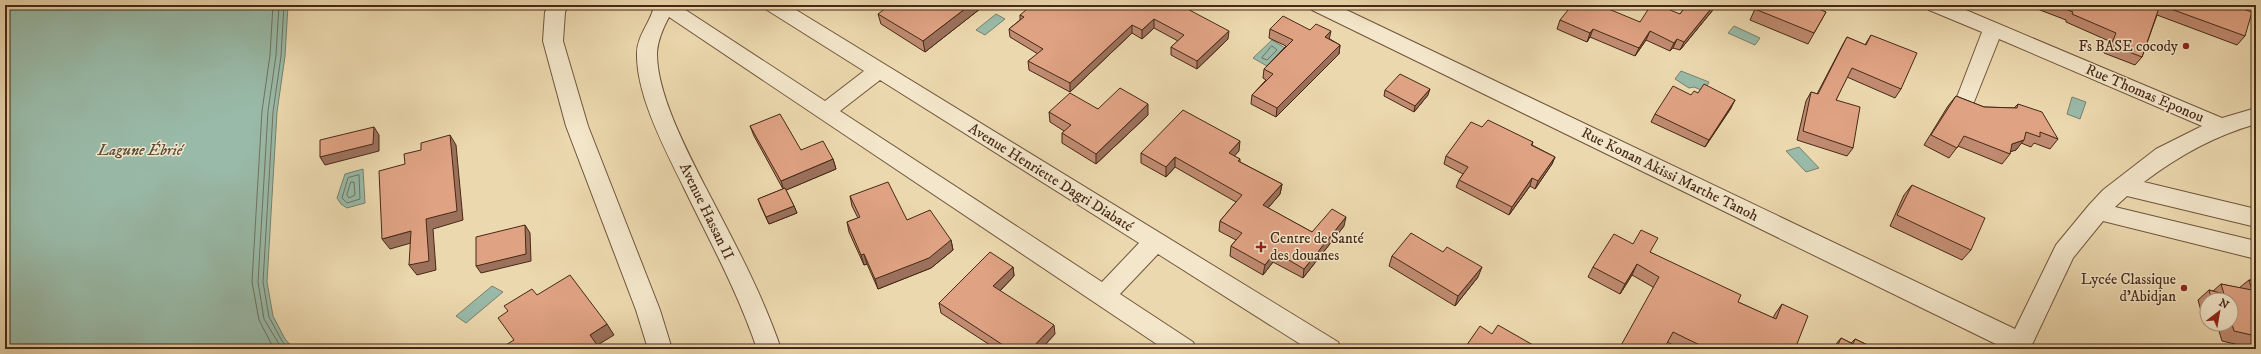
<svg xmlns="http://www.w3.org/2000/svg" width="2261" height="354" viewBox="0 0 2261 354" font-family="'IM FELL DW Pica',serif">
	<style>
		.water { fill: #99baa8; stroke: #78806e }
		.lines { fill: none; stroke-linecap: round; stroke-linejoin: round }
		.shore { stroke: #70725f; stroke-width: 1 }
		.minor-casing { stroke: #70553c; stroke-width: 2 }
		.minor { fill: #f3e6ca; fill-rule: evenodd }
		.wall { fill: #c08b71; stroke: #462916 }
		.shaded-wall { fill: #9c715c; stroke: #462916 }
		.building { fill: #dfa283; stroke: #462916 }
		.poi-dot { fill: #8f2418; stroke: #f3e6ca; stroke-width: 1.5 }
		.labels { text-anchor: middle; stroke-width: 3; stroke-linejoin: round; paint-order: stroke }
		.poi-label { font-size: 15px; fill: #462916; stroke: #f3e6ca; text-anchor: end }
		.street-label { font-size: 15px; fill: #462916; stroke: #f3e6ca }
		.water-label { font-size: 16px; font-style: italic; fill: #5b4d3a; stroke: #f3e6ca }
	</style>
	<rect width="100%" height="100%" fill="#ecd8ae"/>
	<filter id="stains"><feTurbulence type="fractalNoise" baseFrequency=".005" numOctaves="4"/><feColorMatrix values="0 0 0 0 .2 0 0 0 0 .09 0 0 0 0 .02 0 0 0 .5 -.17"/></filter>
	<radialGradient id="worn" r=".72"><stop offset=".6" stop-color="#630" stop-opacity="0"/><stop offset="1" stop-color="#630" stop-opacity=".3"/></radialGradient>
	<path class="water" d="M5 5H288L285 56 277 112 267 282 273 316 285 339 294 349H5Z
		M996 14 1005 19 985 35 976 30Z
		M1734 26 1760 38 1755 45 1728 33Z
		M1272 40 1285 48 1267 66 1253 58Z
		M1681 71 1709 82 1704 91 1694 87 1689 88 1675 79Z
		M2072 97 2086 102 2080 119 2067 114Z
		M1799 147 1819 168 1806 172 1786 151Z
		M363 169 365 203 347 208 341 204 337 198 345 174Z
		M492 286 503 292 466 323 456 316Z"/>
	<g class="lines">
		<path class="shore" d="M273 5 270 55 262 111 252 282 259 320 274 349
			M279 5 276 55 268 111 258 282 264 319 282 349
			M284 5 281 56 273 112 263 282 269 317 282 341 289 349
			M1272 46 1277 50 1267 60 1262 58Z
			M359 175 360 199 347 203 342 198 348 178Z
			M351 182H354L355 195 349 198 347 195Z"/>
		<g class="minor-casing">
			<path id="minor" d="M549 5H569L565 12 563 41 588 126 660 310 672 349H648L636 310 566 126 543 41 545 12Z
				M654 5H678L825 101 864 71 767 10 764 5H788L1338 342 1341 349H1308L1158 254 1120 294 1193 342 1196 349H1164L669 17C663 28 658 40 657 52 656 93 688 153 707 190 734 242 762 293 781 349H757C738 292 709 240 683 186 665 149 636 95 637 53 637 35 652 21 654 5ZM880 80 1139 243 1102 282 840 111Z
				M1309 5H1336L2015 329 2056 245 2089 205 2103 190 2156 149 2202 126 1999 39 1974 102 1967 105 1960 102 1957 97 1982 32 1929 10 1926 5H1954L2222 118 2256 108V124C2214 136 2178 156 2144 182L2256 209V227L2127 196 2115 207 2256 241V259L2103 221 2073 258 2030 349H2006L1312 10Z"/>
		</g>
		<use href="#minor" class="minor"/>
	</g>
	<path class="wall" d="M985 5 925 52 881 24 878 14Z
		M1687 5H1717L1680 50 1673 48 1670 51 1646 40 1635 56 1590 37 1587 42 1557 29 1560 20 1640 22 1680 14Z
		M2027 5H2231L2245 36 2237 45 2157 15 2142 57 2135 65 2104 53 2109 41 2066 22V20Z
		M1755 9 1826 12 1808 44 1750 20Z
		M1157 10 1228 39 1197 69 1171 55V47L1178 41 1154 28 1142 39 1132 33 1070 92 1029 70 1028 61 1038 54 1010 37 1009 29 1020 20V15Z
		M1270 29 1330 39 1340 45 1339 54 1276 117 1251 104 1252 95 1266 80 1263 78 1264 69 1286 46 1269 38Z
		M1871 35 1901 89 1895 98 1847 77 1836 100 1853 148 1847 156 1797 140 1806 101 1811 92 1817 94 1842 46 1847 37 1865 45Z
		M1385 90 1428 95 1414 112 1384 96Z
		M1956 96 1984 107 2014 108 2018 104 2058 139 2050 149 2034 143 2031 147 2021 143 2016 150 2010 151V154L2002 164 1958 146 1949 158 1924 145 1948 106Z
		M1731 108 1705 147 1651 122 1655 114Z
		M1098 109 1148 115 1096 164 1062 143V133L1064 131 1050 122 1049 112Z
		M750 126 801 150 833 159 836 169 786 190 794 206 797 213 769 224 761 207 758 199 783 189 754 136Z
		M1482 127 1533 142 1532 145 1555 157 1552 164 1535 189 1530 186 1509 215 1456 187 1459 180 1463 174 1444 164 1446 156Z
		M1239 151 1234 156 1240 159V162L1282 184 1280 194 1268 208 1312 232 1344 226 1303 278 1273 262 1263 275 1230 256 1231 246 1236 240 1219 231 1220 221 1236 202 1175 167 1166 177 1141 163V153Z
		M1912 185 1971 250 1962 260 1890 226 1904 195Z
		M850 196 907 220 951 240 953 250 931 268 878 289 867 264 864 265 849 232 847 222 858 218 852 206Z
		M1650 252 1738 302 1773 318 1775 314 1782 304 1795 349H1681L1667 342 1653 287 1632 275 1620 294 1588 277 1593 267Z
		M1392 256 1478 277 1455 306 1389 266Z
		M1013 267 1014 276 1000 291 1055 334 1041 349H996L941 313 939 303Z
		M2249 280 2256 281V349L2222 341 2217 324H2231V300H2207V318H2203L2198 300 2209 290 2213 291 2221 284 2239 288Z
		M1841 338 1851 343 1855 339 1876 349H1832Z"/>
	<path class="shaded-wall" d="M970 5H985L925 52 923 41Z
		M1714 5H1717L1680 50 1684 42Z
		M1154 19V28L1142 39V30Z
		M1132 25V33L1070 92V83Z
		M1593 29 1590 37 1587 42 1590 33Z
		M1229 31 1228 39 1197 69V61Z
		M1331 31 1329 40 1325 37Z
		M1650 31 1646 40 1635 56 1639 48Z
		M1677 39 1673 48 1670 51 1674 43Z
		M1340 45 1339 54 1276 117 1277 108Z
		M1430 89 1428 95 1414 112 1415 106Z
		M1735 100 1731 108 1705 147 1709 140Z
		M1148 104V115L1096 164V154Z
		M374 127 379 135V151L325 165 320 157Z
		M450 135 456 145 463 220 433 229 436 270 417 275 409 265 426 219Z
		M2024 140 2016 150 2007 153 2012 144Z
		M1240 141 1239 151 1228 163 1229 153Z
		M1175 157V167L1166 177V167Z
		M1555 157 1552 164 1535 189 1538 181Z
		M833 159 836 169 784 191 781 181Z
		M1532 178 1530 186 1509 215 1512 207Z
		M1282 184 1280 194 1262 215 1263 205Z
		M794 206 797 213 769 224 766 217Z
		M1346 217 1344 226 1303 278 1304 269Z
		M525 225 530 233 531 261 481 273 476 266Z
		M411 231 418 241 390 249 382 239Z
		M951 240 953 250 931 268 878 289 875 279Z
		M1275 252 1273 262 1263 275 1265 265Z
		M864 254 867 264 864 265 861 255Z
		M1637 264 1632 275 1620 294 1625 284Z
		M1013 267 1014 276 995 296 993 286Z
		M1482 267 1478 277 1455 306 1458 296Z
		M607 324 614 335 596 346 590 335Z
		M1054 325 1055 334 1041 349H1031Z"/>
	<path class="building" d="M890 5H970L923 41 878 14Z
		M1032 5H1149L1157 10 1163 5H1180L1229 31 1197 61 1171 47 1184 35 1154 19 1142 30 1132 25 1070 83 1028 61 1043 49 1009 29 1024 17 1020 15Z
		M1572 5H1599L1640 22 1651 5H1658L1680 14 1687 5H1714L1684 42 1677 39 1674 43 1650 31 1639 48 1593 29 1590 33 1560 20Z
		M1758 5H1809L1826 12 1814 33 1755 9Z
		M2055 5H2231L2252 12 2245 36 2160 5 2142 57 2111 45 2116 33 2072 14 2073 12Z
		M1283 16 1310 30 1316 24 1331 31 1325 37 1340 45 1277 108 1252 95 1273 74 1264 69 1293 40 1270 29Z
		M1871 35 1917 53 1901 89 1852 68 1836 100 1860 107 1853 148 1803 131 1811 92 1818 94 1847 37 1866 45Z
		M1400 74 1430 89 1415 106 1385 90Z
		M1704 84 1735 100 1709 140 1655 114 1673 86 1691 95 1694 91 1698 93Z
		M1120 88 1148 104 1096 154 1062 133 1071 125 1049 112 1070 93 1098 109Z
		M1956 96 1984 107 2017 108 2018 104 2042 112 2058 139 2040 132V137L2026 132 2024 140 2012 144 2010 154 1964 136 1957 148 1931 135Z
		M1183 110 1240 141 1229 153 1240 159 1238 161 1282 184 1263 205 1312 232 1332 209 1346 217 1304 269 1275 252 1265 265 1231 246 1242 233 1220 221 1242 195 1175 157 1166 167 1141 153Z
		M780 114 801 150 823 141 833 159 781 181 750 126Z
		M1488 120 1533 142 1531 145 1555 157 1538 181 1532 178 1512 207 1459 180 1468 167 1446 156 1471 122 1482 127Z
		M374 127 373 144 320 157V140Z
		M450 135 457 211 426 219 429 261 409 265 411 231 382 239 379 171 405 164 404 154 421 150V143Z
		M888 182 907 220 930 210 951 240 929 258 875 279 864 254 861 255 847 222 860 217 850 196Z
		M1912 185 1985 218 1971 250 1897 215Z
		M785 188 794 206 766 217 758 199Z
		M525 225 526 254 476 266V237Z
		M1641 230 1658 238 1650 252 1741 295 1738 302 1776 319 1782 304 1808 316 1795 349H1708L1673 332 1664 349H1619L1659 277 1637 264 1625 284 1593 267 1614 234 1633 244Z
		M1411 233 1443 252 1447 247 1482 267 1458 296 1392 256Z
		M990 252 1013 267 993 286 1054 325 1031 349H1009L939 303Z
		M570 275 607 324 590 335 600 349H499L514 340 498 318 508 311 504 306 532 289 537 295Z
		M2249 280 2256 281V336L2234 331 2231 321V300H2212L2209 290 2224 294 2221 284 2252 290Z
		M1498 325 1540 349H1464L1480 326 1492 334Z
		M1841 338 1853 344 1855 339 1876 349H1836Z
		M1947 344 1955 349H1944Z"/>
	<g class="poi-dot">
		<circle cx="2186" cy="46" r="4"/>
		<path d="M1259 241h4v4h4v4h-4v4h-4v-4h-4v-4h4z"/>
		<circle cx="2184" cy="288" r="4"/>
	</g>
	<g class="labels">
		<g class="poi-label">
			<text x="2178" y="51">Fs BASE cocody</text>
			<text x="1270" y="243" text-anchor="start">Centre de Santé<tspan x="1270" dy="17">des douanes</tspan></text>
			<text x="2176" y="284">Lycée Classique<tspan x="2176" dy="17">d'Abidjan</tspan></text>
		</g>
		<g class="street-label">
			<text transform="translate(2145 93) rotate(23)" y="5">Rue Thomas Eponou</text>
			<text transform="translate(1670 174) rotate(26)" y="5">Rue Konan Akissi Marthe Tanoh</text>
			<text transform="translate(1051 177) rotate(32)" y="5">Avenue Henriette Dagri Diabaté</text>
			<text transform="translate(707 211) rotate(64)" y="5">Avenue Hassan II</text>
		</g>
		<g class="water-label">
			<text x="140" y="155">Lagune Ébrié</text>
		</g>
	</g>
	<rect width="2261" height="354" fill="none" stroke="#ecd8ae" stroke-width="20"/>
	<rect x="6" y="6" width="2249" height="342" fill="none" stroke="#462916" stroke-width="2"/>
	<rect x="10" y="10" width="2241" height="334" fill="none" stroke="#462916"/>
	<g transform="translate(2219 312) rotate(31)"><circle r="19" fill="#f3e6ca" stroke="#ae9a82"/>
	<path d="M0-3L7 15L0 10L-7 15Z" fill="#8f2418"/>
	<text y="-6" font-size="11" font-weight="bold" text-anchor="middle" fill="#462916">N</text>
	</g>
	<rect width="100%" height="100%" filter="url(#stains)"/>
	<rect width="100%" height="100%" fill="url(#worn)"/>
</svg>
